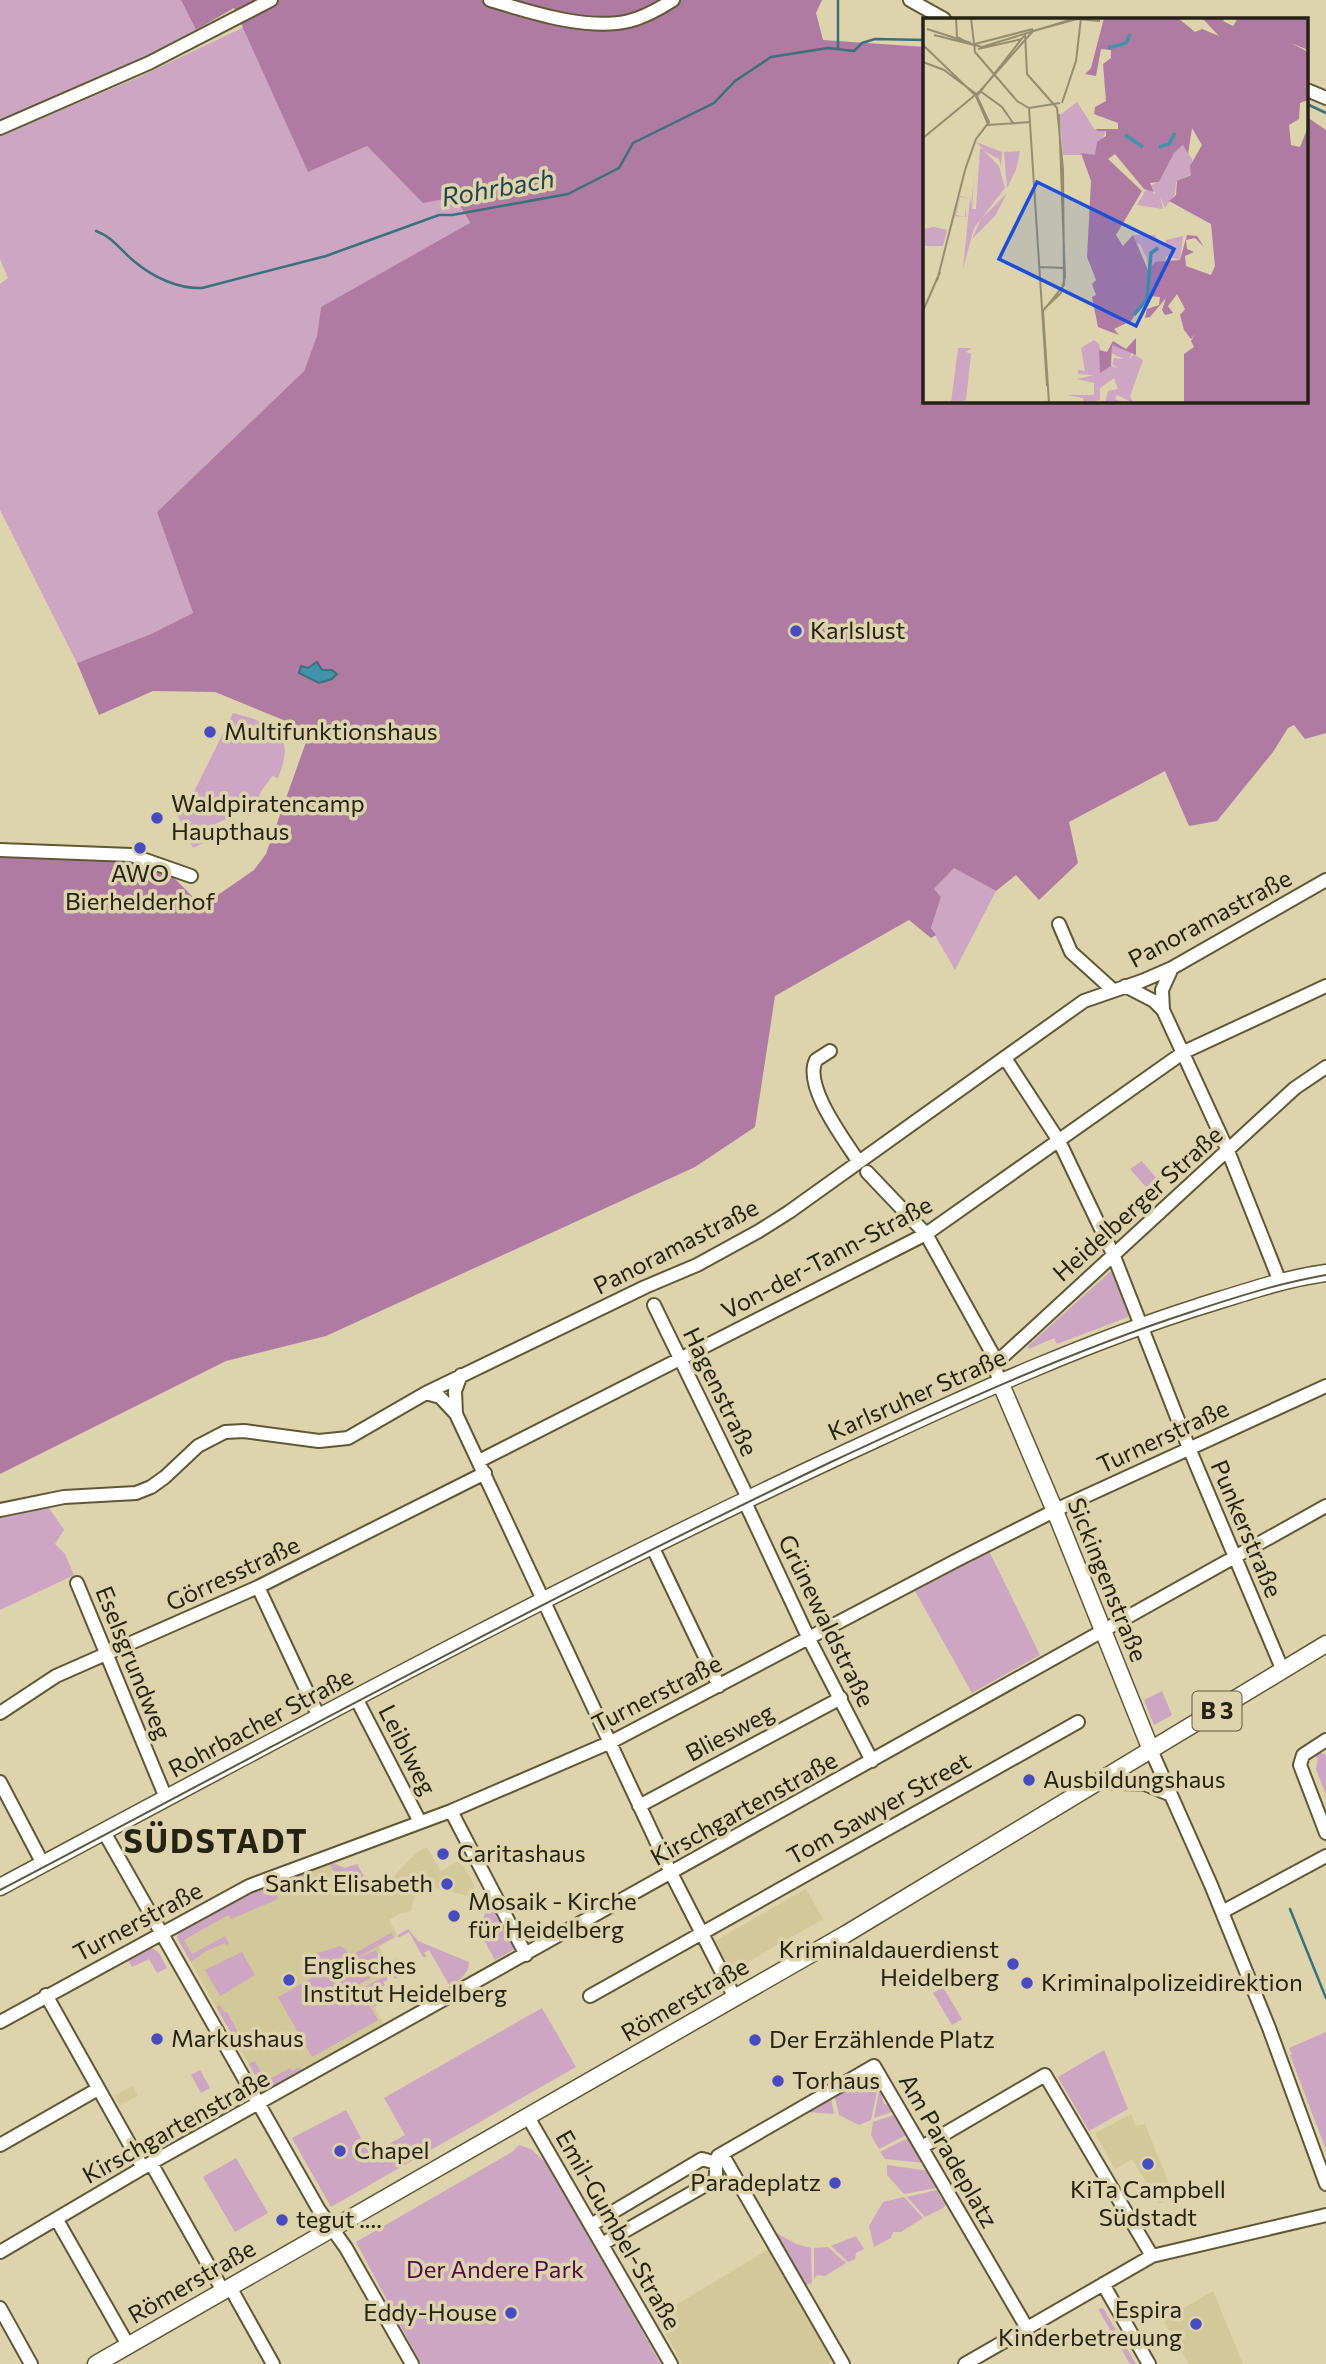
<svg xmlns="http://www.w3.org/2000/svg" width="1326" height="2364" viewBox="0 0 1326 2364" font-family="Commissioner,sans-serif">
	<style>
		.built { fill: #d3c899 }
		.green { fill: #cca6c2 }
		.forest { fill: #b07ba2 }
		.water { fill: #4293a7; stroke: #3a717b; stroke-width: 2 }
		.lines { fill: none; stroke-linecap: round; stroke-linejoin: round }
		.stream { stroke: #3a717b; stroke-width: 2.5 }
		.minor-casing { stroke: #605835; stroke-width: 16 }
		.major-casing { stroke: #605835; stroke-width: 19 }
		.minor { stroke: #fff; stroke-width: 12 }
		.major { stroke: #fff; stroke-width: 16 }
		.tram { stroke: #5d5842; stroke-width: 2 }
		.poi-dot { fill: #484bc0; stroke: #ddd3ac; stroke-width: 2.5 }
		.labels { text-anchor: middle; stroke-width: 7; stroke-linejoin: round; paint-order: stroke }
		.shield { fill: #ddd3ac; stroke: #5d5842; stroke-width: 2 }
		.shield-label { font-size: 23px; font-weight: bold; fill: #262314 }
		.poi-label { font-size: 24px; fill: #262314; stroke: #ddd3ac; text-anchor: start }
		.street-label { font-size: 24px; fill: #262314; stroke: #ddd3ac }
		.park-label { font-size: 24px; fill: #4e0d43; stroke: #ddd3ac }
		.water-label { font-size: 26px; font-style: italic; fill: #1f454e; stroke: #ddd3ac }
		.district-label { font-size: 32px; font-weight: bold; letter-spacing: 2px; fill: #262314; stroke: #ddd3ac }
		.inset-river { fill: none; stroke: #4293a7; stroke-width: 3.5 }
		.inset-road { fill: none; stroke: #948d6f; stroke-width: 2 }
		.view { fill: #1d4ed8; fill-opacity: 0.15; stroke: #1d4ed8; stroke-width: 3.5 }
		.inset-edge { fill: none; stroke: #262314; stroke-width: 3.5 }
	</style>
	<rect width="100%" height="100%" fill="#ddd3ac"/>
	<path class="built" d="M427 1847 441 1871 460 1860 474 1885 471 1897 417 1883 411 1911 401 1913 389 1920 398 1936 379 1947 393 1971 363 1988 384 2024 264 2091 177 1938 243 1897 331 1862 345 1868 357 1864 376 1895 416 1853Z
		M806 1889 823 1919 732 1971 715 1941Z
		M133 2086 138 2096 120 2105 114 2096Z
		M1131 2114 1136 2126 1145 2124 1174 2196 1159 2204 1132 2159 1115 2169 1095 2133Z
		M769 2249 834 2360 826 2364H683L656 2317Z
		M1213 2291 1243 2364H1189L1163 2320Z"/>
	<path class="green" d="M0 0H181L196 30 139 61 0 120Z
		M244 27 308 172 367 146 423 202 455 197 470 224 321 307 317 336 304 371 157 512 193 613 151 634 77 663 0 510V284L8 278 0 259V136L139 77Z
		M233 713C274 724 297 732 278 778L272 776C268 784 262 788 259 796L264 804 263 809 249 816 234 805 225 810 228 818 205 829 210 840 193 848 178 816 177 804H188Z
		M954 868 996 891 955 970 931 928 941 897 934 889Z
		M1142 1161 1157 1179 1147 1188 1130 1169Z
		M1111 1271 1128 1311V1317L1057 1344 1054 1338 1029 1349 1028 1346Z
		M47 1505 64 1530 55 1544 65 1554 74 1575 0 1610V1517Z
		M989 1551 1040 1655 972 1693 915 1591Z
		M1162 1691 1172 1715 1154 1725 1144 1700Z
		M1317 1751 1326 1755V1795L1316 1769 1318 1758 1311 1755Z
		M329 1862 345 1868 357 1864 364 1877 342 1886Z
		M310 1870 315 1880 301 1887 295 1876Z
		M272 1884 278 1897 276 1900 231 1919 228 1915 184 1940 192 1954 225 1936 229 1944 226 1945 225 1943 206 1951 191 1962 177 1938 179 1930 212 1911Z
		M489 1896 514 1943 515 1949 495 1960 480 1933Z
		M408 1929 418 1941 469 1962C470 1972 459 1981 450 1986L429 1950 424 1953 427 1957H423L409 1932 398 1938V1935Z
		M391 1933 394 1937 346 1964 376 1950 386 1969 358 1985 378 2020 312 2057 278 1997Z
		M340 1946 347 1950 348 1954 316 1971 308 1956Z
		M152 1948 159 1953 167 1968 157 1973 149 1959 132 1967 128 1960Z
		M242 1952 255 1975 220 1996 205 1970Z
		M398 1958 405 1970 402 1972 403 1975 395 1979 388 1963Z
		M390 1973 386 1977 388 1980 383 1982 385 1985 374 1992 379 2004 374 2007 363 1988Z
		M943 1987 962 2019 952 2025 933 1993Z
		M220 2005 224 2012H227L244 2043 239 2046 216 2007Z
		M542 2008 576 2067 331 2207 292 2138 346 2110 370 2155 405 2135 384 2098Z
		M1326 2032V2150L1290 2055 1292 2054 1289 2048Z
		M1104 2050 1128 2109 1089 2131 1058 2077Z
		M255 2061 266 2081 290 2068 292 2071 299 2067 301 2070 264 2091 249 2064Z
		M200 2070 210 2088 201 2093 191 2075Z
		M868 2076 875 2078 878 2087 871 2120 859 2125 839 2115 834 2094Z
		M880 2086 883 2091 882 2096 884 2104 892 2106 895 2111 874 2118Z
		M830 2093 834 2114 806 2112Z
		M897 2114 908 2134 879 2149 871 2135 873 2122Z
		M910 2137 925 2163 885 2159 880 2152Z
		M519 2145 531 2149 546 2163 661 2364H421L356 2242 512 2152Z
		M236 2158 268 2213 235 2232 203 2177Z
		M887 2165 930 2171 936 2188 904 2194 887 2175Z
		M937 2190 941 2199H945L946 2204 943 2208 925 2217 907 2197Z
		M904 2197 923 2218 901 2232H893L891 2238 874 2247 869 2226 883 2202Z
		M771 2230 796 2244 811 2248 812 2283 805 2285 802 2282Z
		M856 2236 864 2249 856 2253 855 2259 848 2262 831 2246Z
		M828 2247 846 2263 825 2276 817 2275 814 2279V2248Z
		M1103 2308 1136 2364H1130L1098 2309Z"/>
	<path class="forest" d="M181 0H822L816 13 823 40 925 47V401H1307V117L1326 130V733L1305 739 1294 725 1288 728 1273 752 1217 821 1189 826 1165 771 1069 822 1078 863 1039 900 1016 875 996 891 954 868 934 889 941 897 931 928 936 935 931 938 909 920 775 996 755 1127 695 1167 326 1336 226 1361 0 1474V852L148 864 172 876 202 906 254 870 266 854 310 731 215 692 153 691 99 715 77 663 151 634 193 613 157 512 304 371 317 336 321 307 470 223 455 197 423 203 367 146 308 172 234 8 196 30Z"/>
	<path class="water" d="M317 662 322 670H332L337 674 332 679 319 683 299 673 301 666 308 668Z"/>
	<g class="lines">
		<path class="stream" d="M838 0V49
			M1307 104 1326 113
			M96 231C113 237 122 252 135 262 153 277 178 289 202 288L326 256 439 215H452L568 194 619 168 633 143 714 103 735 81 771 57 828 48 854 51 862 43 875 39 925 40
			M1290 1909 1326 1998"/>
		<g class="minor-casing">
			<path id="minor" d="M490 0C530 12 587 31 629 21 645 17 659 9 673 0
				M910 0 944 19
				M1307 90 1326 98
				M0 128 149 63 271 0
				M0 850 131 855 191 876
				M1059 924 1071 952 1113 990
				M1125 986 1154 1001 1163 1010 1228 1151 1280 1282
				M1163 1010 1162 990 1172 968
				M830 1051 816 1060C803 1086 844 1139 858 1161
				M1005 1058 1059 1141 1113 1254 1189 1448 1283 1671
				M867 1172 926 1234 997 1362 996 1371 1000 1382
				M654 1305 748 1498
				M997 1362 1295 1088 1326 1067
				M426 1393 440 1397 456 1414 671 1873 735 1998
				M456 1414 455 1391 461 1375
				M479 1461 926 1234 1184 1052 1326 986
				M744 1500 809 1639 872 1761
				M0 1510 64 1497 136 1493 151 1487 165 1477 198 1446 225 1432 244 1431 319 1441 348 1438 426 1393 645 1287 697 1265 759 1231 789 1212 1084 1001 1142 981 1172 968 1326 880
				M652 1546 719 1686
				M77 1583 166 1798
				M258 1587 319 1717
				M356 1698 420 1822
				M0 1713 56 1676 258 1587 485 1473
				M1326 1740 1303 1755 1300 1765 1326 1833
				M1151 1750 1211 1885 1269 2028 1326 2184
				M0 1782 43 1864
				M1099 1782 1145 1784 1171 1795
				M639 1806 841 1698
				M451 1811 526 1955
				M104 1832 319 2210 346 2248 412 2364
				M1222 1912 1326 1856
				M46 1995 143 2168
				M590 1996 1078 1722
				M0 2022 249 1886 451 1811 611 1742 957 1560 1062 1507 1326 1386
				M528 2117 671 2364
				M0 2145 98 2089
				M922 2147 1045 2075 1152 2256
				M722 2154 843 2364
				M151 2163 223 2291
				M716 2163 718 2156 874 2066 1027 2328
				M57 2220 128 2345
				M591 2225 702 2159 716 2163V2179L602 2244
				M0 2252 151 2163 1326 1506
				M1103 2284 1149 2364
				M230 2287 273 2364
				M0 2308 31 2364
				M965 2364 1152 2256 1326 2215"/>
		</g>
		<g class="major-casing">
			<path id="major" d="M1000 1382 1055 1511 1151 1750
				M0 1887C290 1732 579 1575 878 1438 983 1389 1088 1342 1198 1307 1240 1294 1282 1279 1326 1273
				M96 2364 846 1934 1326 1644"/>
		</g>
		<use href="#minor" class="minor"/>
		<use href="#major" class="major"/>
		<path class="tram" d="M0 1890C276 1745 550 1596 831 1462 949 1407 1068 1352 1191 1312 1236 1297 1280 1283 1326 1275"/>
	</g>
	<g class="poi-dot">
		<circle cx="796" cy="631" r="7"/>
		<circle cx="210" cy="732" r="7"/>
		<circle cx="157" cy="818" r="7"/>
		<circle cx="140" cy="848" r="7"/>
		<circle cx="1029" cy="1780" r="7"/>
		<circle cx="443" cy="1854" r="7"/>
		<circle cx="447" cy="1884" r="7"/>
		<circle cx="454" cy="1916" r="7"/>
		<circle cx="1013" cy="1964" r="7"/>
		<circle cx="289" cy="1980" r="7"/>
		<circle cx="1027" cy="1983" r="7"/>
		<circle cx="157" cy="2039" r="7"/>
		<circle cx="755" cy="2040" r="7"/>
		<circle cx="778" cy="2081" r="7"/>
		<circle cx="340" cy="2151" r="7"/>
		<circle cx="1148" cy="2164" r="7"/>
		<circle cx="835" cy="2183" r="7"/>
		<circle cx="282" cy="2220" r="7"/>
		<circle cx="511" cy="2313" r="7"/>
		<circle cx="1196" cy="2324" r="7"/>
	</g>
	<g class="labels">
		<rect class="shield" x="1192.5" y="1691.5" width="49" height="39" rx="5"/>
		<g class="shield-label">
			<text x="1217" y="1719">B 3</text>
		</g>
		<g class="poi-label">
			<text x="810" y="639">Karlslust</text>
			<text x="224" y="740">Multifunktionshaus</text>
			<text x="171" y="812">Waldpiratencamp<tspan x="171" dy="28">Haupthaus</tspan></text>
			<text x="140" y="882" text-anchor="middle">AWO<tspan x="140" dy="28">Bierhelderhof</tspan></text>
			<text x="1043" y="1788">Ausbildungshaus</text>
			<text x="457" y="1862">Caritashaus</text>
			<text x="433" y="1892" text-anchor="end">Sankt Elisabeth</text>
			<text x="468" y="1910">Mosaik - Kirche<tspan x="468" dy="28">für Heidelberg</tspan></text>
			<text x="999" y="1958" text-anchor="end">Kriminaldauerdienst<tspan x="999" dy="28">Heidelberg</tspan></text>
			<text x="303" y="1974">Englisches<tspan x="303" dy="28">Institut Heidelberg</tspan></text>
			<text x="1041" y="1991">Kriminalpolizeidirektion</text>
			<text x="171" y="2047">Markushaus</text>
			<text x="769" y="2048">Der Erzählende Platz</text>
			<text x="792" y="2089">Torhaus</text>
			<text x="354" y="2159">Chapel</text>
			<text x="821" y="2191" text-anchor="end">Paradeplatz</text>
			<text x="1148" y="2198" text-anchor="middle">KiTa Campbell<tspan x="1148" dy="28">Südstadt</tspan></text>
			<text x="296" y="2228">tegut ....</text>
			<text x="1182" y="2318" text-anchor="end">Espira<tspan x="1182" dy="28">Kinderbetreuung</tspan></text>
			<text x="497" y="2321" text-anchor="end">Eddy-House</text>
		</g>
		<g class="street-label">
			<text transform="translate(1210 919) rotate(-28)" y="8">Panoramastraße</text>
			<text transform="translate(1138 1204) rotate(-42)" y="8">Heidelberger Straße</text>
			<text transform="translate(676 1247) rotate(-27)" y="8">Panoramastraße</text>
			<text transform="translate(827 1258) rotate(-28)" y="8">Von-der-Tann-Straße</text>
			<text transform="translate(720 1392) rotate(64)" y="8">Hagenstraße</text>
			<text transform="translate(917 1395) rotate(-24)" y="8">Karlsruher Straße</text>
			<text transform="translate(1163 1437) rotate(-25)" y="8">Turnerstraße</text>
			<text transform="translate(1246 1529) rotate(67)" y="8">Punkerstraße</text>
			<text transform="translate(233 1574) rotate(-25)" y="8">Görresstraße</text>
			<text transform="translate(1107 1580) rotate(68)" y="8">Sickingenstraße</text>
			<text transform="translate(826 1621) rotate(64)" y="8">Grünewaldstraße</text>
			<text transform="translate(133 1663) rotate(68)" y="8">Eselsgrundweg</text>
			<text transform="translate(657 1694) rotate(-27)" y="8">Turnerstraße</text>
			<text transform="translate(261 1723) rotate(-28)" y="8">Rohrbacher Straße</text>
			<text transform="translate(730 1733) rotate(-28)" y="8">Bliesweg</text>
			<text transform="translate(407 1750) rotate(63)" y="8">Leiblweg</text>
			<text transform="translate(744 1809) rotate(-29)" y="8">Kirschgartenstraße</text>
			<text transform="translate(879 1809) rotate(-29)" y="8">Tom Sawyer Street</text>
			<text transform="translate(138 1922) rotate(-28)" y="8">Turnerstraße</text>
			<text transform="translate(685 2000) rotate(-30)" y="8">Römerstraße</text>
			<text transform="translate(176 2127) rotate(-29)" y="8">Kirschgartenstraße</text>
			<text transform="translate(948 2151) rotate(60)" y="8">Am Paradeplatz</text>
			<text transform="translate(618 2230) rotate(60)" y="8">Emil-Gumbel-Straße</text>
			<text transform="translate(192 2282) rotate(-30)" y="8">Römerstraße</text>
		</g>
		<g class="park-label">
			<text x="495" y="2278">Der Andere Park</text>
		</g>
		<g class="water-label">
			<text transform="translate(498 188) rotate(-10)" y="9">Rohrbach</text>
		</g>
		<g class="district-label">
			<text x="216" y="1853">SÜDSTADT</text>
		</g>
	</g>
	<g transform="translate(923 18)">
		<rect width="385" height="385" fill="#ddd3ac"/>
		<path d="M154 84 172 112 183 113 172 137H140L137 97ZM53 124 79 134 78 148 76 141 61 133 76 148 82 170 51 210 40 251 47 180 37 179 33 197 42 199 43 187V199L32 198 26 217 37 178 47 180 48 187 51 160 49 191H53L57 130 61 132ZM260 127 269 141 268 156 253 164 252 176 242 190 237 178 240 191 214 187 224 170 233 177 228 167 236 164 251 135ZM97 133 93 152 84 170 81 134ZM84 175 72 198 49 221 58 201ZM11 209 24 212 20 228H0V211ZM210 217H232L235 224 243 226V222L260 218 257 242 243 238 242 245 232 244 225 252 224 241 217 226 210 225ZM171 322 176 326 181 350 184 346 196 351 189 346 191 340 201 341 186 334 189 327 209 335 206 341 211 336 220 342 207 378 210 385 194 377 192 381 202 385H182L185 373 195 371 191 360 177 370V382L171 383 177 385H161L160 380 144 377H171V365L154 361 171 357 155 356V352L162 353 158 330ZM35 330H49L43 334 48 336 43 382 28 385Z" fill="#cca6c2"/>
		<path d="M181 0H255L272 14 279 11 296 18 279 0H303L300 3 310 8 315 0H385V32L368 25 385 34V82L377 85 376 101 366 107 368 127 377 129 385 109V385H261V336L271 329 268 323 272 316 268 321 261 312 257 297 262 291 254 276 245 288 250 295 242 297 239 292 243 280 227 299 222 300 224 291 236 287 237 279 225 278 208 303 191 311 196 317 175 309 169 279 173 277 169 266 173 262 164 239 168 163 158 135 172 137 174 124 183 118V113H175L172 111H195V105L171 96 172 89 183 83 180 46 188 40V32L178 31 173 58 162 56 168 50ZM269 110 279 127 267 148 268 157 254 163 253 177 246 183 288 206 292 248 288 257 263 248 262 238 271 234 264 231 263 222 272 220 281 229 274 218 264 217 257 242 232 244 225 252 210 217 200 228 193 217 219 173 185 141 192 136 221 171 231 174 227 165 236 164 251 135 260 127 265 136ZM213 320V337L189 327 188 348 177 355 176 332 184 334 190 323 203 331Z" fill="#b07ba2" fill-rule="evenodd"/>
		<path class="inset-river" d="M185 30 203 25 207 16M202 117 220 129M236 129 246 126 252 115M211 297 224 281 228 235 235 230"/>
		<path class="inset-road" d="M33 0 34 19 45 25M48 0 52 34 94 83 106 90 137 85M4 11 48 25M102 15 104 56 134 90 140 151 141 267 120 293 126 385M11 17 59 29 153 0M0 27 53 78 65 106M48 27 110 11M55 31 99 21M0 44 21 52 53 76 66 104 53 121 42 152 14 263M57 73 79 89 90 105M54 78 101 18M139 85 153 43 158 0M106 90 124 368M64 107 108 104M0 120 57 73 110 13 154 1 177 3M117 249 142 250M121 291 138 275 142 259 136 96M0 293 17 254"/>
		<path class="view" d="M114 164 251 231 213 308 76 241Z"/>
		<rect width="385" height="385" class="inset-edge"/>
	</g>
</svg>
